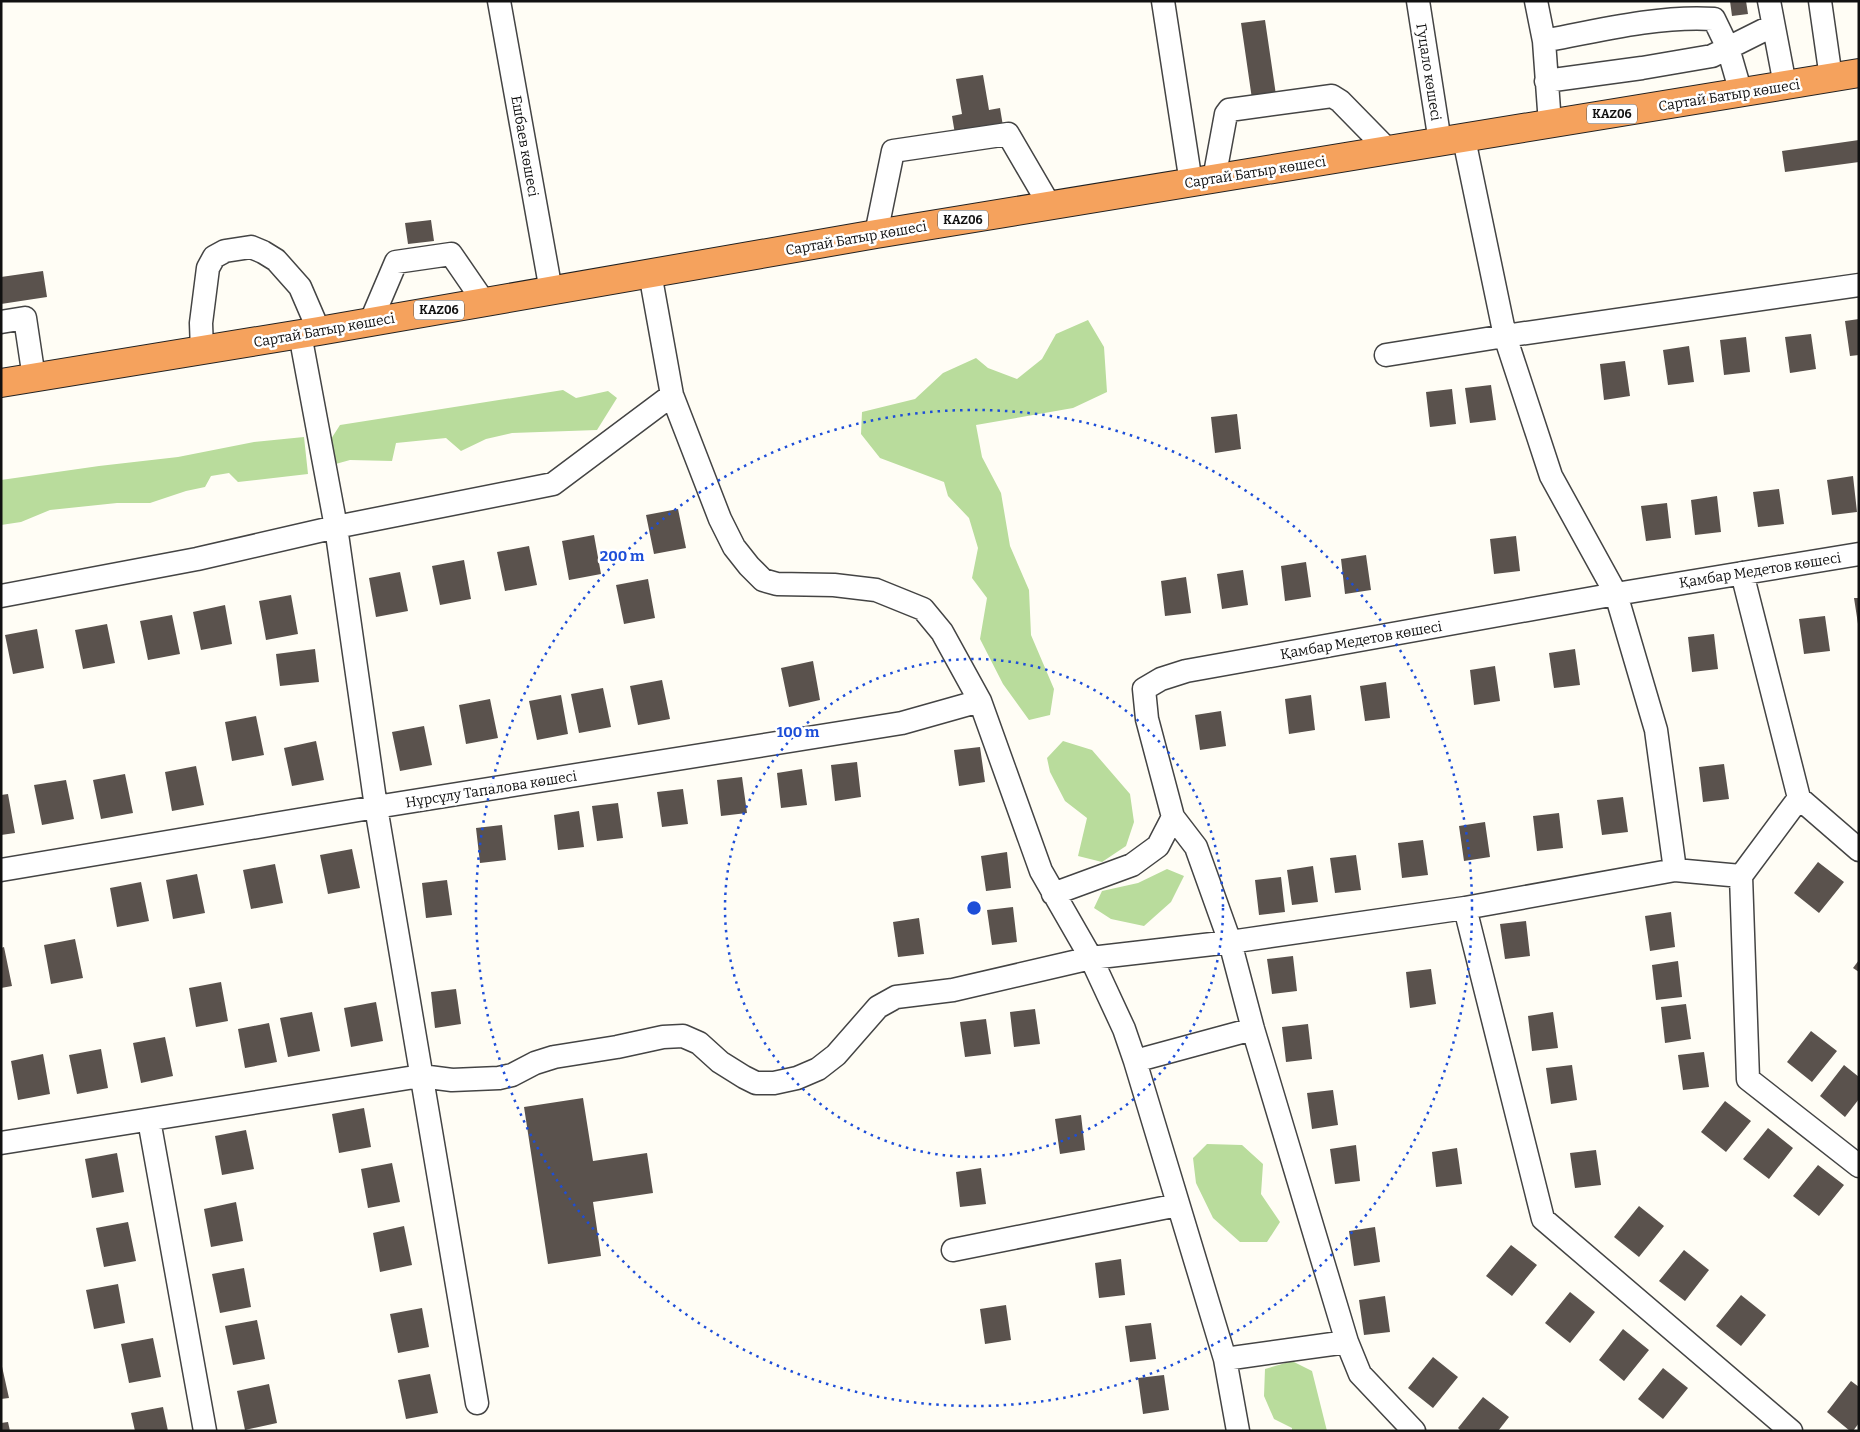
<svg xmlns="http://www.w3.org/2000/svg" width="1860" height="1432" viewBox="0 0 1860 1432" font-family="Bitter,serif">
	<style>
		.forest { fill: #b9dc9c }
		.building { fill: #5a524d }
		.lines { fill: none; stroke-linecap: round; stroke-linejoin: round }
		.minor-casing { stroke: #444; stroke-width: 25 }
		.highway-casing { stroke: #222; stroke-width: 30 }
		.minor { stroke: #fff; stroke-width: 22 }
		.highway { stroke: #f5a25d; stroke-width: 28 }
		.ring { fill: none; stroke: #1d4ed8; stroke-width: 2.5; stroke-dasharray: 2.5 5 }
		.labels { text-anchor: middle; stroke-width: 5; stroke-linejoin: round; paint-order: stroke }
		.shield { fill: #fff; stroke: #585858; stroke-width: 1 }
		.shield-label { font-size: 12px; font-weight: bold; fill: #111 }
		.street-label { font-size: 14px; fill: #111; stroke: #fff }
		.centre { fill: #1d4ed8; stroke: #fff; stroke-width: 2.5 }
		.ring-label { font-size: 15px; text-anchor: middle; font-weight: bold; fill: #1d4ed8; stroke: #fff; stroke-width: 5; stroke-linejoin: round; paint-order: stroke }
	</style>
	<rect width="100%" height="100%" fill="#fffdf5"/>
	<path class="forest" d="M1088 320 1104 347 1107 392 1073 408 976 425 982 457 1001 493 1010 546 1029 590 1031 635 1054 689 1050 715 1029 720 1003 684 980 639 987 598 972 578 978 548 969 518 948 496 944 482 880 458 861 434 862 412 915 399 943 373 976 358 988 368 1017 379 1042 359 1056 334Z
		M563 390 576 398 608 391 617 398 597 430 512 433 486 439 461 451 446 438 396 443 392 461 350 460 332 465 331 439 340 425Z
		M304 437 308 474 238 482 229 473 211 476 205 487 186 491 150 503H117L50 510 21 522 1 525V480L99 466 178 457 254 442Z
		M1063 741 1092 750 1130 794 1134 822 1126 846 1102 862 1078 856 1087 818 1065 801 1050 772 1047 758Z
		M1167 869 1184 876 1171 902 1144 926 1111 919 1094 908 1102 891 1138 883Z
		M1207 1144 1242 1145 1263 1164 1261 1194 1280 1222 1267 1242H1240L1213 1218 1196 1183 1193 1158Z
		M1292 1361 1312 1371 1327 1431H1292V1428L1274 1419 1264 1396 1265 1369Z"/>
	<path class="building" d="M1730 1H1746L1748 14 1732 16Z
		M1265 20 1276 95 1252 99 1241 23Z
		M983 75 989 110 1000 108 1003 126 955 134 952 116 962 114 956 79Z
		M1859 140V162L1785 172 1782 151Z
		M431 220 434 241 408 244 405 223Z
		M43 271 47 297 1 304V277Z
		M1859 319V355L1850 356 1845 321Z
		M1811 334 1816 369 1790 373 1785 337Z
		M1746 337 1750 372 1724 375 1720 340Z
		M1689 346 1694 382 1668 385 1663 350Z
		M1625 361 1630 396 1604 400 1600 364Z
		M1491 385 1496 420 1470 423 1465 388Z
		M1452 389 1456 424 1430 427 1426 392Z
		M1237 414 1241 449 1215 453 1211 417Z
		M1853 476 1857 512 1832 515 1827 480Z
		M1779 489 1784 524 1758 527 1753 492Z
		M1717 496 1721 532 1695 535 1691 500Z
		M1667 503 1671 538 1646 541 1641 506Z
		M678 509 686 548 654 554 646 515Z
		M594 535 601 574 569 580 562 541Z
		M1516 536 1520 571 1494 574 1490 539Z
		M529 546 537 585 505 591 497 552Z
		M1366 555 1371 590 1345 594 1341 559Z
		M464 560 471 599 440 605 432 566Z
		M1306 562 1311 597 1285 601 1281 566Z
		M1243 570 1248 605 1222 609 1217 574Z
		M400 572 408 611 376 617 369 578Z
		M1186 577 1191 613 1165 616 1161 581Z
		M648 579 655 618 624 624 616 585Z
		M291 595 298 634 266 640 259 601Z
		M1854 598H1859V624H1858Z
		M225 605 232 644 201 650 193 612Z
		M172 615 180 654 148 660 140 621Z
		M1825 616 1830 651 1804 654 1799 619Z
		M107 624 115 663 83 669 75 630Z
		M37 629 44 668 13 674 5 635Z
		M1714 634 1718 669 1692 672 1688 637Z
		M315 649 319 682 280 686 276 654Z
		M1575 649 1580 685 1554 688 1549 653Z
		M813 661 820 700 789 707 781 668Z
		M1495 666 1500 701 1474 705 1470 670Z
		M662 680 670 719 638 725 630 686Z
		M1386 682 1390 718 1365 721 1360 686Z
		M603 688 611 727 579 733 571 694Z
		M561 695 568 734 537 740 529 701Z
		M1311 695 1315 730 1289 734 1285 699Z
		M490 699 498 738 466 744 459 705Z
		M1221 711 1226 746 1200 750 1195 715Z
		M256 716 264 755 232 761 225 722Z
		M424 726 432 765 400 771 392 732Z
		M316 741 324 780 292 786 284 748Z
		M980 747 985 782 959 786 954 750Z
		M857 762 861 797 835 801 831 765Z
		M1724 764 1729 799 1703 802 1699 767Z
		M196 766 204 805 172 811 165 772Z
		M802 769 807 805 781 808 777 773Z
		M125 774 133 813 101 819 93 780Z
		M742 777 747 813 721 816 717 780Z
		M66 780 74 819 42 825 34 785Z
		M683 789 688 824 662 827 657 792Z
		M8 794 15 833 1 835V795Z
		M1623 797 1628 832 1602 835 1597 800Z
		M618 803 623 838 597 841 592 806Z
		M579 811 584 847 558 850 554 815Z
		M1559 813 1563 848 1537 851 1533 816Z
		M1485 822 1490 857 1464 861 1459 826Z
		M502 825 506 860 480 863 476 828Z
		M1423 840 1428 875 1402 878 1398 843Z
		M352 849 360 888 328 894 320 855Z
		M1007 852 1011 888 986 891 981 856Z
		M1356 855 1361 890 1335 893 1330 858Z
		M1818 862 1844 882 1819 913 1794 893Z
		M275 864 283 903 251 909 243 870Z
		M1313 866 1318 902 1292 905 1287 870Z
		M197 874 205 913 173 919 166 880Z
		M1281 877 1285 912 1259 915 1255 880Z
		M447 880 452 915 426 918 422 883Z
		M141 882 149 921 117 927 110 888Z
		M1013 907 1017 942 992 945 987 910Z
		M1671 912 1675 947 1650 951 1645 916Z
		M919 918 924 954 898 957 893 922Z
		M1526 921 1530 956 1505 959 1500 924Z
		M75 939 83 978 51 984 44 945Z
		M4 947 12 986 1 988V948Z
		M1293 956 1297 991 1272 994 1267 959Z
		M1859 960V972L1853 968Z
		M1678 961 1682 997 1656 1000 1652 965Z
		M1431 969 1436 1004 1410 1008 1406 972Z
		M221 982 228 1021 196 1027 189 988Z
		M456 989 461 1024 435 1028 431 992Z
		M376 1002 383 1041 351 1047 344 1008Z
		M1686 1004 1691 1039 1665 1043 1661 1007Z
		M1035 1009 1040 1044 1014 1047 1010 1012Z
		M312 1012 320 1051 288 1057 280 1018Z
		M1553 1012 1558 1048 1532 1051 1528 1016Z
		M986 1019 991 1054 965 1057 960 1022Z
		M269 1023 277 1062 245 1068 238 1029Z
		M1308 1024 1312 1059 1286 1062 1282 1027Z
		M1811 1031 1837 1051 1812 1082 1787 1062Z
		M165 1037 173 1076 141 1083 133 1043Z
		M101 1049 108 1088 77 1094 69 1055Z
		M1704 1052 1709 1087 1683 1090 1678 1055Z
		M43 1054 50 1094 18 1100 11 1061Z
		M1572 1065 1577 1100 1551 1104 1546 1068Z
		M1844 1065 1859 1077V1099L1845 1117 1820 1096Z
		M1333 1090 1338 1125 1312 1129 1307 1093Z
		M583 1098 593 1161 647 1153 653 1193 593 1202 601 1256 548 1264 524 1107Z
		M1725 1101 1751 1121 1726 1152 1701 1132Z
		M364 1108 371 1147 339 1153 332 1114Z
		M1081 1115 1085 1150 1060 1154 1055 1119Z
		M1768 1128 1793 1148 1769 1179 1743 1159Z
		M246 1130 254 1169 222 1175 215 1136Z
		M1356 1145 1360 1181 1335 1184 1330 1149Z
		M1457 1148 1462 1184 1436 1187 1432 1152Z
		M1596 1150 1601 1185 1575 1188 1570 1153Z
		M117 1153 124 1192 92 1198 85 1159Z
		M392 1163 400 1202 368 1208 361 1169Z
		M1818 1165 1844 1185 1819 1216 1793 1196Z
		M981 1168 986 1204 960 1207 956 1172Z
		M236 1202 243 1241 211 1247 204 1209Z
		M1639 1206 1664 1226 1639 1257 1614 1237Z
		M128 1222 136 1261 104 1267 96 1228Z
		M404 1226 412 1265 380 1272 373 1233Z
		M1375 1227 1380 1262 1354 1266 1349 1231Z
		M1511 1245 1537 1265 1512 1296 1486 1276Z
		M1684 1250 1709 1270 1685 1301 1659 1281Z
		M1121 1259 1125 1295 1099 1298 1095 1263Z
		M244 1268 251 1307 220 1313 212 1274Z
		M118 1284 125 1323 94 1329 86 1290Z
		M1570 1292 1595 1312 1570 1343 1545 1323Z
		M1741 1295 1766 1315 1741 1346 1716 1326Z
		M1385 1296 1390 1332 1364 1335 1359 1300Z
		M1006 1305 1011 1340 985 1344 980 1309Z
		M422 1308 429 1347 398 1353 390 1314Z
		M257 1320 265 1359 233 1365 225 1326Z
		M1151 1323 1156 1359 1130 1362 1125 1326Z
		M1623 1329 1649 1350 1624 1381 1599 1360Z
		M153 1338 161 1377 129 1383 121 1344Z
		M1433 1357 1458 1377 1433 1408 1408 1388Z
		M1 1362 9 1398 1 1399Z
		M1663 1368 1688 1388 1663 1419 1638 1399Z
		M430 1374 438 1413 406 1419 398 1380Z
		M1164 1375 1169 1410 1143 1414 1138 1378Z
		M1851 1381 1859 1387V1423L1853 1431H1850L1827 1412Z
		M269 1384 277 1423 245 1430 237 1391Z
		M1483 1397 1509 1417 1498 1431H1461L1458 1428Z
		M163 1407 168 1431H135L131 1413Z
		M8 1422 10 1431H1V1423Z"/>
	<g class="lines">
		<g class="minor-casing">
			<path id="minor" d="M499 1 551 291
				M1163 1 1191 183
				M1418 1 1440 142
				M1536 1 1544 41 1550 124
				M1769 1 1785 85
				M1820 1 1831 78
				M1544 41C1596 31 1661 15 1714 19L1728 48 1741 93
				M1546 81 1642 68 1712 56 1772 26
				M1464 139 1505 336 1551 476 1616 594 1656 730 1675 870 1465 908 1543 1219 1791 1431
				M1214 179 1226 114 1229 110 1332 96 1340 101 1389 151
				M876 234 893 151 1008 134 1050 206
				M650 273 672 395 720 519 734 547 749 566 763 580 777 584 834 585 876 590 923 609 942 632 980 701 1041 871 1091 958 1124 1029 1135 1061 1225 1359 1238 1431
				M1 322 25 318 34 378
				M370 323 396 262 451 254 484 302
				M300 334 336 527 376 807 477 1403
				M202 351 201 323 208 268 214 257 225 251 251 247 263 252 276 260 300 287 319 331
				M1386 355 1505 336 1859 285
				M1742 573 1799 798 1741 876 1748 1079 1859 1166
				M1 596 197 559 336 527 553 484 672 395
				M1799 798 1859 850
				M1 870 376 807 902 723 980 701
				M1675 870 1741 876
				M1053 894 1132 865 1158 846 1173 817 1147 719 1144 689 1161 679 1186 671 1616 594 1859 554
				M1135 1061 1253 1029
				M149 1120 205 1431
				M1 1143 421 1076 452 1080 499 1078 512 1075 535 1063 554 1057 617 1047 663 1037 683 1036 699 1043 720 1062 744 1077 756 1083H774L797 1078 818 1069 836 1055 878 1007 896 997 953 990 1091 958 1230 942 1196 847 1173 817
				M953 1250 1178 1205
				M1225 1359 1347 1342
				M1414 1431 1360 1374 1347 1342 1253 1029 1230 942 1465 908"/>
		</g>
		<g class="highway-casing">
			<path id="highway" d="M1 383 319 331 876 234 1859 73"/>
		</g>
		<use href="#minor" class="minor"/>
		<use href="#highway" class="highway"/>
	</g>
	<g class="ring">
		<circle cx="974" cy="908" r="249"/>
		<circle cx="974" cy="908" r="498"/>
	</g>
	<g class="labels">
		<g class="shield">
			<rect x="1587" y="104.5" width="50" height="19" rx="4"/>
			<rect x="938" y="210.5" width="50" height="19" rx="4"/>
			<rect x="414" y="300.5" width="50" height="19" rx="4"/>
		</g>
		<g class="shield-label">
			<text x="1612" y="118">KАZ06</text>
			<text x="963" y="224">KАZ06</text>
			<text x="439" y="314">KАZ06</text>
		</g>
		<g class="street-label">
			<text transform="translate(1429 72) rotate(81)" y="5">Гуцало көшесі</text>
			<text transform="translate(1729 95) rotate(-9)" y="5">Сартай Батыр көшесі</text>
			<text transform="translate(525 146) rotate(80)" y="5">Ешбаев көшесі</text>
			<text transform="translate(1255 172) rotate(-9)" y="5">Сартай Батыр көшесі</text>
			<text transform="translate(856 238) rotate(-10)" y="5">Сартай Батыр көшесі</text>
			<text transform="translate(324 330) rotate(-10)" y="5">Сартай Батыр көшесі</text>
			<text transform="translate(1760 570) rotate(-9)" y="5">Қамбар Медетов көшесі</text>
			<text transform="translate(1361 640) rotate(-10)" y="5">Қамбар Медетов көшесі</text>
			<text transform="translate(491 789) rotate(-9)" y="5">Нұрсұлу Тапалова көшесі</text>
		</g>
	</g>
	<circle cx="974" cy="908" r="8" class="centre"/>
	<g class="ring-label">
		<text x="622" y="561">200 m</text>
		<text x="798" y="737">100 m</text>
	</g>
	<rect width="1860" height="1432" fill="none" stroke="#111111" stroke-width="5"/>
</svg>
